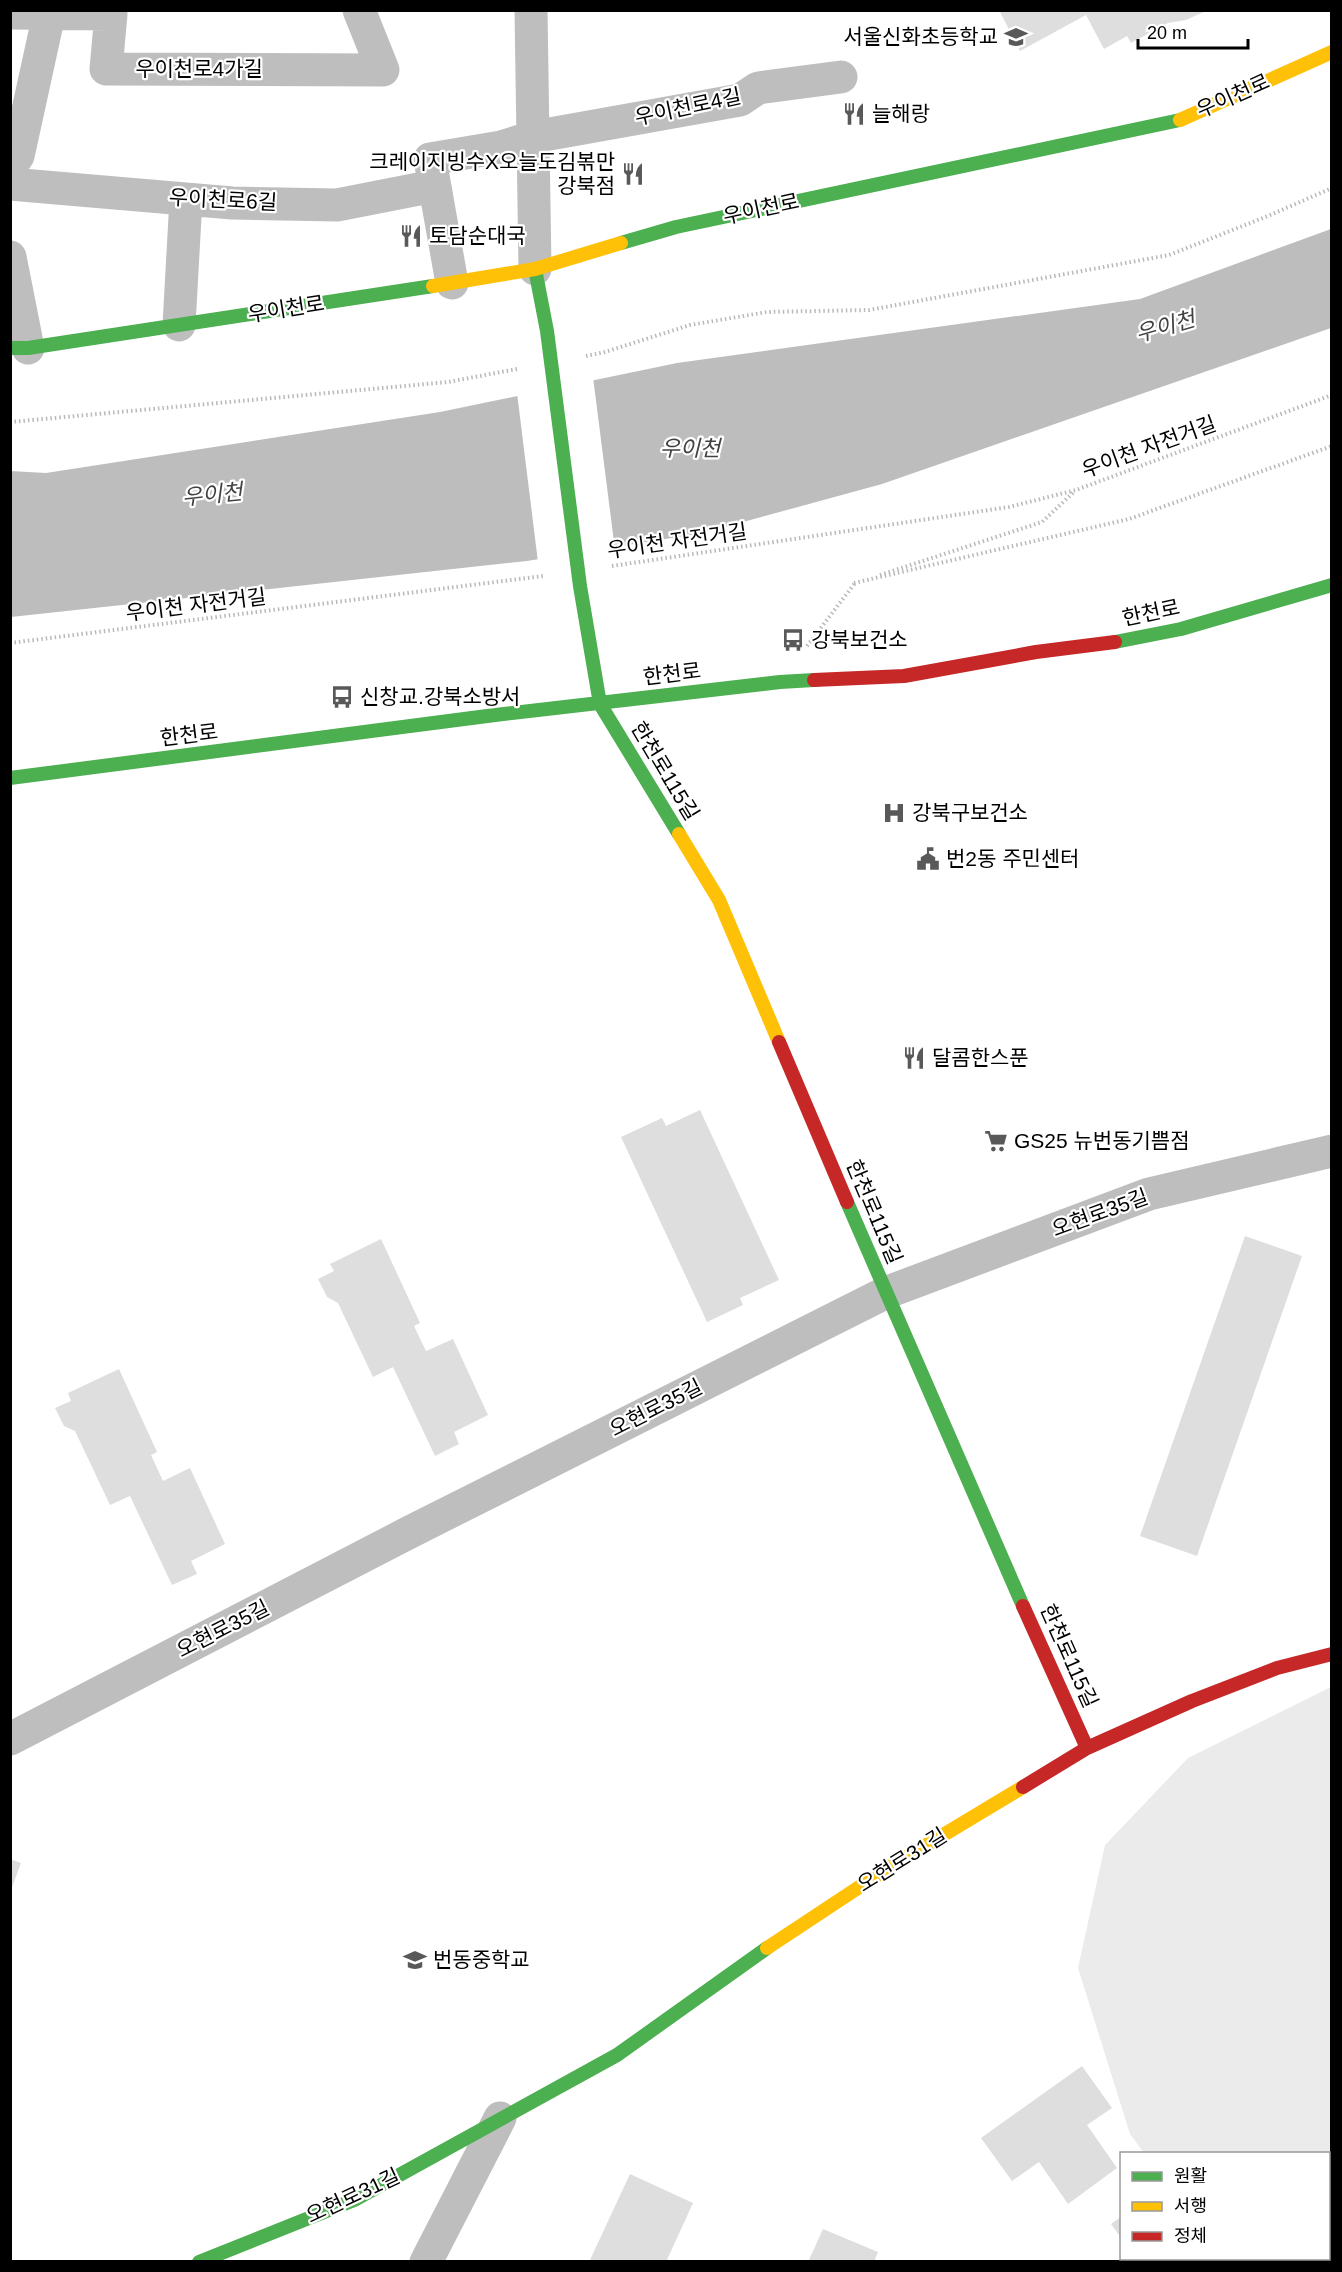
<svg xmlns="http://www.w3.org/2000/svg" width="1342" height="2272" viewBox="0 0 1342 2272" font-family="Arial,'Noto Sans KR',sans-serif">
	<style>
		.green { fill: #ebebeb }
		.water { fill: #bdbdbd }
		.pier { fill: #fff }
		.building { fill: #dedede }
		.lines { fill: none; stroke-linecap: round; stroke-linejoin: round }
		.path { stroke: #b9b9b9; stroke-width: 4; stroke-dasharray: 1.5 3; stroke-linecap: butt }
		.street { stroke: #bebebe; stroke-width: 33 }
		.fast { stroke: #4caf50; stroke-width: 14 }
		.slow { stroke: #ffc107; stroke-width: 14 }
		.jam { stroke: #c62828; stroke-width: 14 }
		.labels { text-anchor: middle; stroke-width: 4.5; stroke-linejoin: round; paint-order: stroke }
		.poi-label { font-size: 21px; fill: #000; stroke: #fff; text-anchor: start }
		.street-label { font-size: 21px; fill: #000; stroke: #fff }
		.water-label { font-size: 22px; font-style: italic; fill: #424242; stroke: #fff }
	</style>
	<rect width="100%" height="100%" fill="#fff"/>
	<path class="green" d="M1331 1687V2261H1245L1241 2259 1328 2258V2154L1144 2153 1130 2134 1078 1968 1105 1845 1188 1758Z"/>
	<path class="water" d="M1331 229V328L882 484 703 533 527 561 11 617 10 471 46 473 440 412 677 363 1140 299Z"/>
	<path class="pier" d="M593 377 615 550 538 562 517 393Z"/>
	<path class="building" d="M999 10H1208L1186 20 1168 23 1131 43 1127 36 1104 49 1086 15 1020 51Z
		M700 1110 779 1280 740 1298 743 1305 707 1322 621 1137 662 1118 666 1126Z
		M1245 1236 1302 1256 1197 1556 1140 1536Z
		M381 1239 420 1323 414 1326 426 1351 453 1339 488 1415 454 1432 459 1444 435 1456 393 1367 373 1377 338 1303 327 1297 318 1279 334 1271 330 1264Z
		M119 1369 157 1452 151 1455 163 1481 190 1468 225 1544 191 1561 197 1574 172 1585 130 1496 110 1505 75 1431 64 1426 55 1408 71 1401 68 1393Z
		M10 1859 21 1863 11 1890H10Z
		M1082 2066 1112 2108 1087 2125 1117 2168 1068 2204 1039 2162 1012 2181 981 2138Z
		M630 2174 693 2203 666 2262H589Z
		M1122 2216V2239L1111 2224Z
		M823 2229 878 2252 874 2262H808Z
		M1135 2258H1208L1210 2262H1137Z"/>
	<g class="lines">
		<path class="path" d="M586 356 605 352 690 325 767 312 869 310 1169 255 1268 216 1332 188
			M10 422 448 382 517 369
			M612 566 1009 507 1076 490 1332 395
			M880 575 1042 522 1074 492
			M854 583 1129 519 1332 446
			M10 643 543 576
			M807 646 855 583"/>
		<path class="street" d="M531 10 535 269
			M10 13 111 14 106 69 383 70 359 10
			M10 165 18 156 46 28 44 10
			M10 184 232 203 337 205 434 186
			M10 257 28 348
			M452 283 430 159 501 147 533 137 740 100 758 88 841 77
			M179 325 186 199
			M10 1739 408 1533 885 1293 1149 1194 1332 1151
			M426 2262 500 2118"/>
		<path class="fast" d="M621 243 676 227 1180 120
			M535 269 547 331 580 586 600 704 679 834
			M10 348H28L433 286
			M1115 642 1181 629 1332 585
			M10 778 495 715 780 682 814 680
			M847 1202 1023 1606
			M199 2262 354 2200 617 2055 767 1948"/>
		<path class="slow" d="M1180 120 1332 52
			M433 286 535 269 621 243
			M679 834 719 900 779 1042
			M767 1948 885 1870 1023 1787"/>
		<path class="jam" d="M814 680 904 676 1036 652 1115 642
			M779 1042 847 1202
			M1023 1606 1087 1748
			M1023 1787 1087 1748 1192 1701 1277 1668 1332 1654"/>
	</g>
	<defs>
		<g id="school-bare" transform="scale(1.8)"><path d="M0-5L7-2L0 1L-7-2ZM-4 1L0 2.5L4 1V4Q0 6-4 4Z" fill="#595959" stroke="#fff" stroke-width="2.5" paint-order="stroke"/></g>
		<g id="restaurant-bare" transform="scale(1.8)"><path d="M-5-6h1v4h1v-4h1v4h1v-4h1v5L-1.5 .5V6h-2V.5L-5-1ZM5-6V6H3V1.5H1.5Q1.5-4 5-6Z" fill="#595959" stroke="#fff" stroke-width="2.5" paint-order="stroke"/></g>
		<g id="bus-bare" transform="scale(1.8)"><path d="M-5-6H5V4H4V6H2V4H-2V6H-4V4H-5ZM-3.5-4V0h7V-4ZM-3.5 1.2v1.5H-2V1.2ZM2 1.2v1.5H3.5V1.2Z" fill="#595959" stroke="#fff" stroke-width="2.5" paint-order="stroke"/></g>
		<g id="hospital-bare" transform="scale(1.8)"><path d="M-5-5h3v3.5h4V-5h3V5h-3V1.5h-4V5h-3Z" fill="#595959" stroke="#fff" stroke-width="2.5" paint-order="stroke"/></g>
		<g id="civic-bare" transform="scale(1.8)"><path d="M-.6-6.5H3V-4.5H.6V-3L4-1V1h2V6H-6V1h2V-1L-.6-3ZM-1.2 2.5V6h2.4V2.5Z" fill="#595959" stroke="#fff" stroke-width="2.5" paint-order="stroke"/></g>
		<g id="supermarket-bare" transform="scale(1.8)"><path d="M-6-5.5h2.5l.6 2H6L4.5 2H-2.5L-4.4-4H-6ZM-1.5 3.2a1.3 1.3 0 1 0 .1 0ZM3 3.2a1.3 1.3 0 1 0 .1 0Z" fill="#595959" stroke="#fff" stroke-width="2.5" paint-order="stroke"/></g>
	</defs>
	<g fill-rule="evenodd">
		<use href="#school-bare" x="1016" y="37"/>
		<use href="#restaurant-bare" x="854" y="114"/>
		<use href="#restaurant-bare" x="633" y="174"/>
		<use href="#restaurant-bare" x="411" y="236"/>
		<use href="#bus-bare" x="793" y="640"/>
		<use href="#bus-bare" x="342" y="697"/>
		<use href="#hospital-bare" x="894" y="813"/>
		<use href="#civic-bare" x="928" y="859"/>
		<use href="#restaurant-bare" x="914" y="1058"/>
		<use href="#supermarket-bare" x="996" y="1141"/>
		<use href="#school-bare" x="415" y="1960"/>
	</g>
	<g class="labels">
		<g class="poi-label">
			<text x="998" y="44" text-anchor="end">서울신화초등학교</text>
			<text x="872" y="121">늘해랑</text>
			<text x="615" y="169" text-anchor="end">크레이지빙수X오늘도김볶만<tspan x="615" dy="24">강북점</tspan></text>
			<text x="429" y="243">토담순대국</text>
			<text x="811" y="647">강북보건소</text>
			<text x="360" y="704">신창교.강북소방서</text>
			<text x="912" y="820">강북구보건소</text>
			<text x="946" y="866">번2동 주민센터</text>
			<text x="932" y="1065">달콤한스푼</text>
			<text x="1014" y="1148">GS25 뉴번동기쁨점</text>
			<text x="433" y="1967">번동중학교</text>
		</g>
		<g class="street-label">
			<text x="199" y="76">우이천로4가길</text>
			<text transform="translate(1233 96) rotate(-24)" y="7">우이천로</text>
			<text transform="translate(688 107) rotate(-12)" y="7">우이천로4길</text>
			<text transform="translate(223 200) rotate(3)" y="7">우이천로6길</text>
			<text transform="translate(761 209) rotate(-12)" y="7">우이천로</text>
			<text transform="translate(286 309) rotate(-9)" y="7">우이천로</text>
			<text transform="translate(1149 447) rotate(-20)" y="7">우이천 자전거길</text>
			<text transform="translate(677 541) rotate(-8)" y="7">우이천 자전거길</text>
			<text transform="translate(196 605) rotate(-7)" y="7">우이천 자전거길</text>
			<text transform="translate(1151 613) rotate(-12)" y="7">한천로</text>
			<text transform="translate(672 674) rotate(-7)" y="7">한천로</text>
			<text transform="translate(189 735) rotate(-7)" y="7">한천로</text>
			<text transform="translate(665 771) rotate(59)" y="7">한천로115길</text>
			<text transform="translate(874 1212) rotate(67)" y="7">한천로115길</text>
			<text transform="translate(1100 1213) rotate(-20)" y="7">오현로35길</text>
			<text transform="translate(656 1408) rotate(-27)" y="7">오현로35길</text>
			<text transform="translate(223 1629) rotate(-27)" y="7">오현로35길</text>
			<text transform="translate(1069 1656) rotate(66)" y="7">한천로115길</text>
			<text transform="translate(902 1860) rotate(-32)" y="7">오현로31길</text>
			<text transform="translate(353 2196) rotate(-25)" y="7">오현로31길</text>
		</g>
		<g class="water-label">
			<text transform="translate(1165 326) rotate(-16)" y="8">우이천</text>
			<text x="690" y="456">우이천</text>
			<text transform="translate(212 494) rotate(-6)" y="8">우이천</text>
		</g>
	</g>
	<rect width="1342" height="2272" fill="none" stroke="#000000" stroke-width="24"/>
	<rect x="1120" y="2152" width="210" height="108" fill="#ffffff" stroke="#999999" stroke-width="1.5"/>
	<rect x="1132" y="2172" width="30" height="9" fill="#4caf50" stroke="#999999" stroke-width="1.5"/>
	<text x="1174" y="2182" font-size="18" fill="#000000">원활</text>
	<rect x="1132" y="2202" width="30" height="9" fill="#ffc107" stroke="#999999" stroke-width="1.5"/>
	<text x="1174" y="2212" font-size="18" fill="#000000">서행</text>
	<rect x="1132" y="2232" width="30" height="9" fill="#c62828" stroke="#999999" stroke-width="1.5"/>
	<text x="1174" y="2242" font-size="18" fill="#000000">정체</text>
	<path d="M1138 39v9h110v-9" fill="none" stroke="#000000" stroke-width="3"/>
	<text x="1147" y="39" font-size="18" fill="#000000" stroke="#ffffff" stroke-width="4.5" paint-order="stroke">20 m</text>
</svg>
